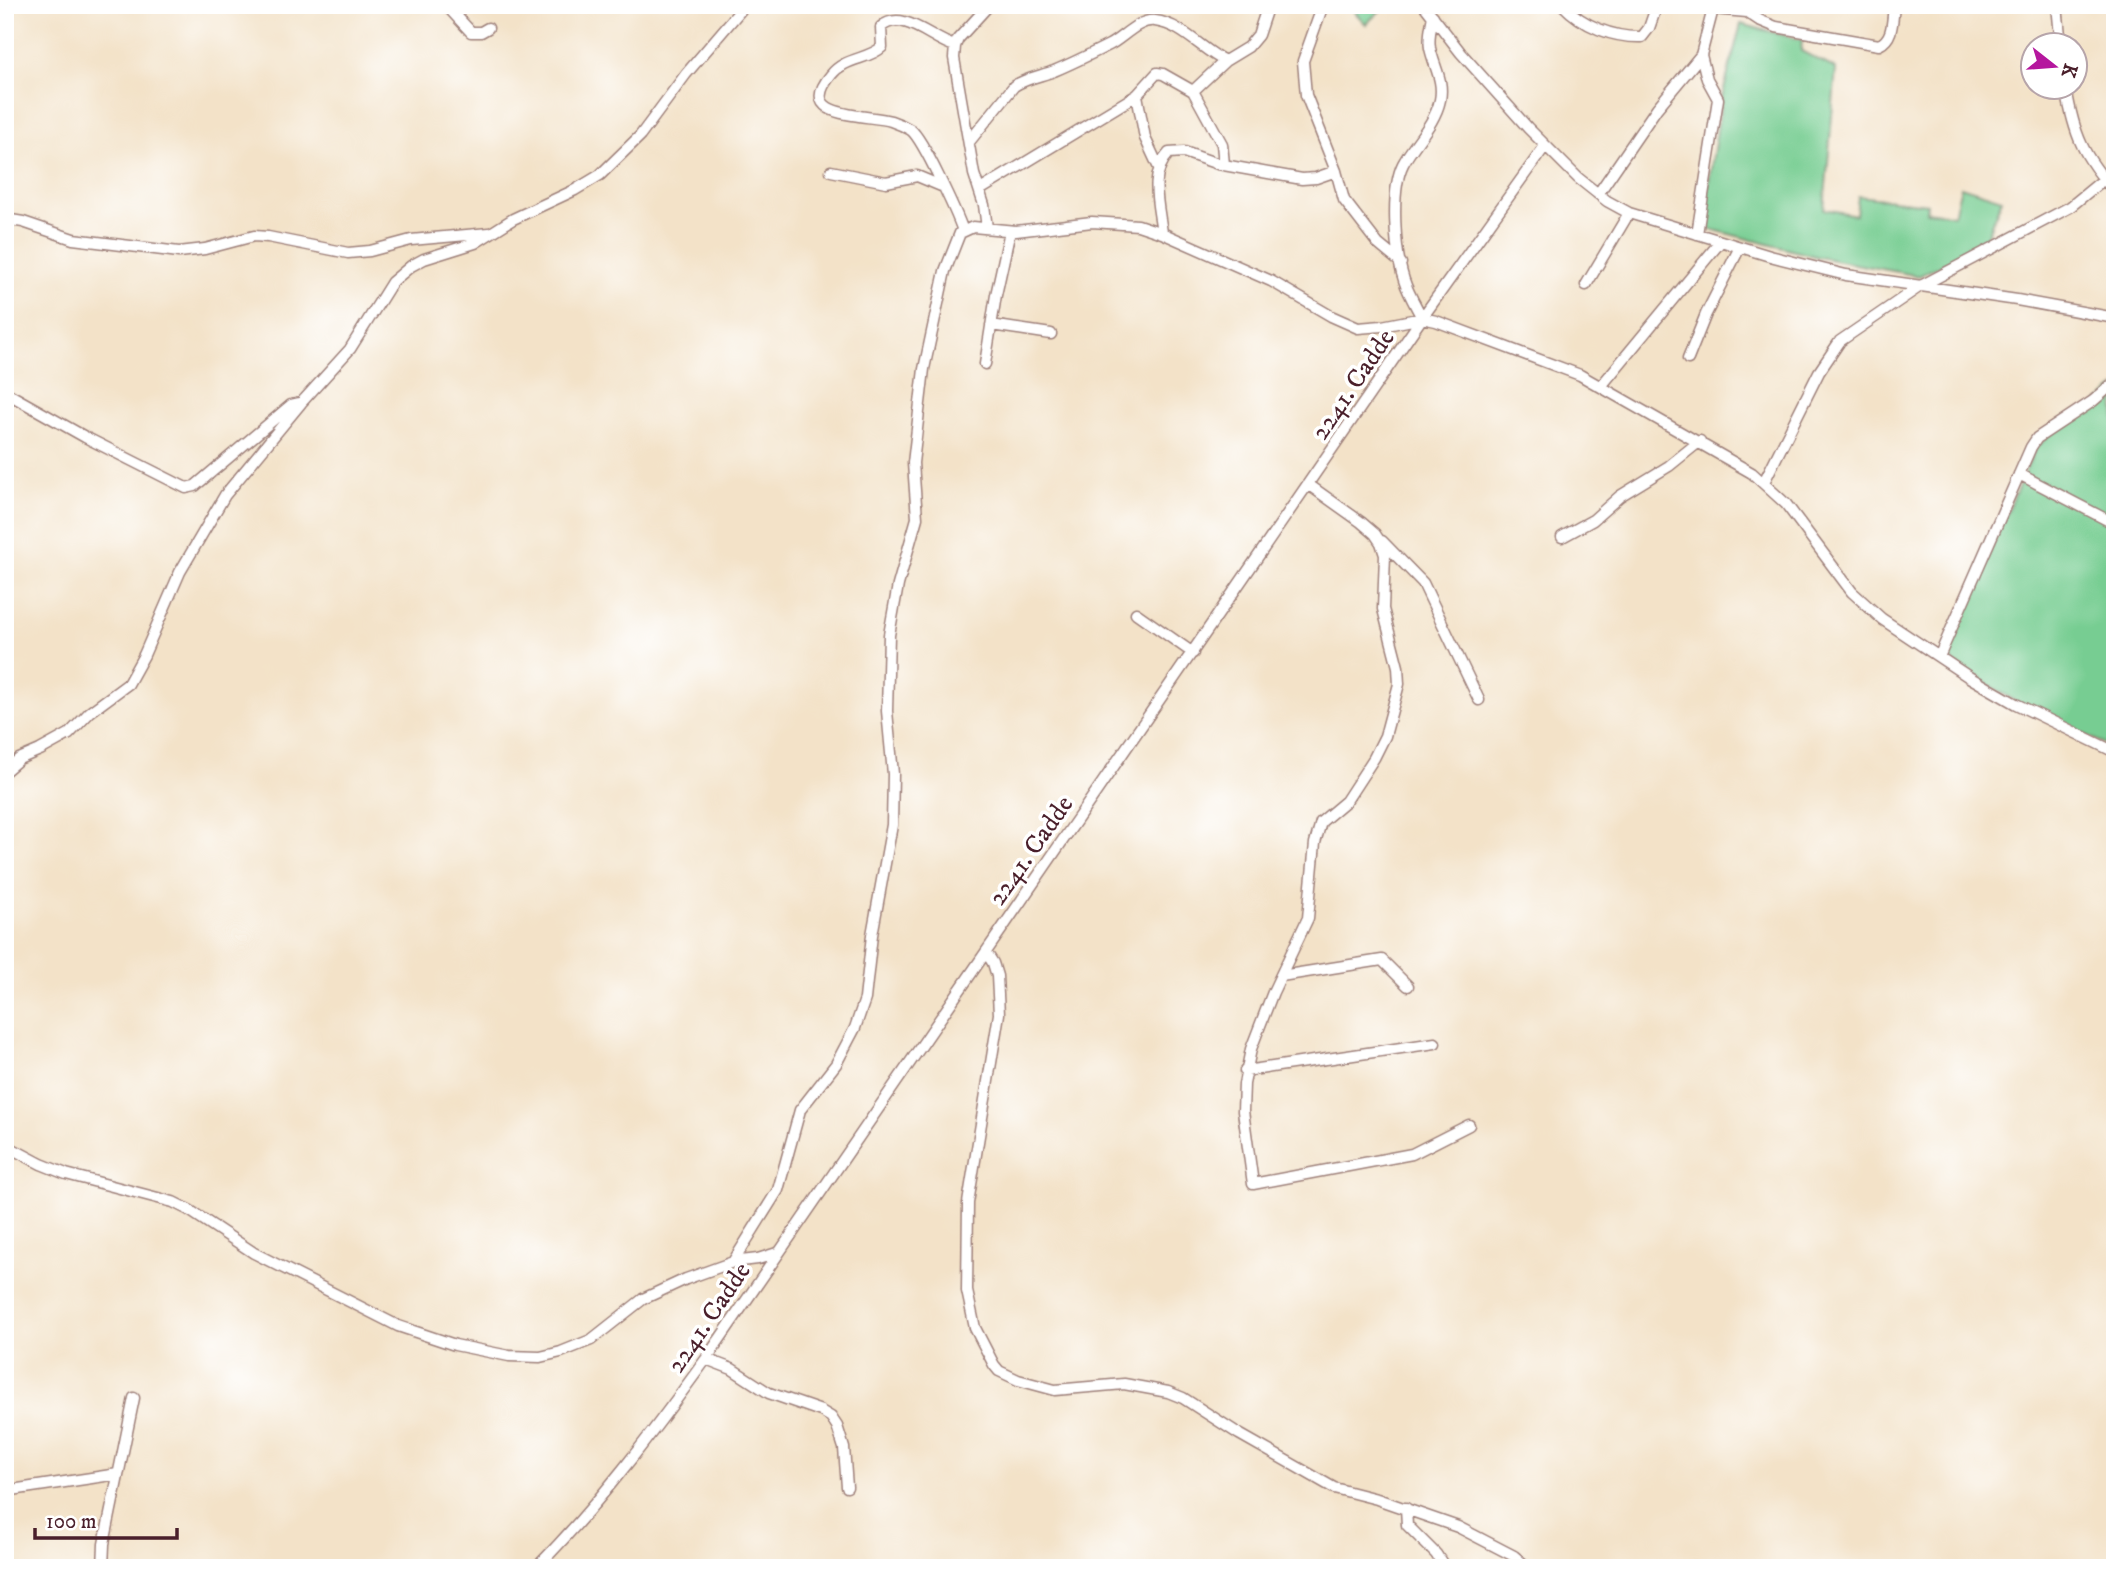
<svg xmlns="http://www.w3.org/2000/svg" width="2120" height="1573" viewBox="0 0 2120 1573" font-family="'IM FELL DW Pica',serif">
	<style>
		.green { fill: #77cd92; stroke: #60765e; stroke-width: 2 }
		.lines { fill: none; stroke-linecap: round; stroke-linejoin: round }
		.minor-casing { stroke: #9e807a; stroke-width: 13 }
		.minor { stroke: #fff; stroke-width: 10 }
		.labels { text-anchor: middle; stroke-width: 7; stroke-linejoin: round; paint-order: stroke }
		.street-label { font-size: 26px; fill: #4a1f2b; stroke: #fff }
	</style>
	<rect width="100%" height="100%" fill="#fff"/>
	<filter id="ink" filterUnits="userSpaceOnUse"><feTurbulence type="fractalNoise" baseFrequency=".0143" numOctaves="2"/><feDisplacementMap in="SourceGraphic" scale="14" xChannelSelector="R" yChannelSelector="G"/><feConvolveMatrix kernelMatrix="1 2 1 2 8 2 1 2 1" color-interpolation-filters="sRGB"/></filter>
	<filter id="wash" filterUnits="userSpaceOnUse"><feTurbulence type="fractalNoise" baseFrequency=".00686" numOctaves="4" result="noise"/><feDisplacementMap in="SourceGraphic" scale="28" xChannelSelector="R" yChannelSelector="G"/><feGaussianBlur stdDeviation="1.57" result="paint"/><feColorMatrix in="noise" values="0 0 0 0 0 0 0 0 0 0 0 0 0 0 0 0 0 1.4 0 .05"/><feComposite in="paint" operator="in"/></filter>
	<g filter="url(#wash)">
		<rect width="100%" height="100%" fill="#f3e2c8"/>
		<path class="green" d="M1348 5H1386L1366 24Z
			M1741 24 1802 40 1801 51 1836 69 1824 209 1856 215 1858 196 1927 204 1926 211 1954 215 1961 186 2002 199 1983 244 1919 276 1818 257 1702 227 1722 97Z
			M2115 388V749L2024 707 1944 656 2035 449 2049 435 2086 413Z"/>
	</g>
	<g filter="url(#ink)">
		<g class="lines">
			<g class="minor-casing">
				<path id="minor" d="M446 5 471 32H481L488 28
					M1323 5 1303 61 1306 95 1336 171 1344 200 1378 244 1401 263
					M1424 5 1461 53 1528 128 1578 178 1607 201 1629 213 1770 256 1846 275 2017 300 2115 318
					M1563 5C1583 26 1613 38 1642 37L1649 28 1657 5
					M1706 5 1713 9 1747 12 1759 20 1776 27 1879 45C1894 38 1892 20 1894 5
					M2057 5 2061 46
					M955 46C932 40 903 8 881 27L882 47C868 60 845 57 831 75 793 120 870 114 891 121 897 123 906 127 911 130 923 139 957 214 963 231
					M2066 88C2074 135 2083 156 2115 192
					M1137 95 1145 138 1159 168
					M969 142 1014 86C1026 78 1041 76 1054 71 1073 63 1091 54 1109 45 1123 38 1138 19 1155 21 1182 24 1202 50 1225 61
					M1224 164 1222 144 1193 91 1225 61 1248 47 1258 35 1268 5
					M831 171 886 182 917 176 941 186
					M980 190 1137 95 1157 73 1163 74 1193 91
					M1598 194 1657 108 1701 55 1713 9
					M5 219 23 222 73 239 179 252 205 249 254 236 268 237 348 253 370 251 411 240 489 233
					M987 228 984 205 974 174 954 58 955 46 958 39 989 5
					M1162 233C1159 206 1148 175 1169 153L1184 152 1218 164 1302 179 1316 178 1336 171
					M1697 234 1718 99 1707 79 1701 55
					M1586 285 1629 213
					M1422 318C1416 306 1408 293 1404 280 1395 253 1390 190 1403 164 1414 143 1435 124 1440 100 1444 80 1434 67 1430 48 1428 37 1431 27 1433 16
					M991 325 1051 334
					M1688 359 1706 314 1740 247
					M985 364 996 295 1010 231
					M1602 385 1721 241
					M5 392 85 437 186 488 195 486 291 405 300 403
					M2019 474 2115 524
					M1764 482 1819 372 1840 341 1919 287 2070 207 2115 170
					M1309 485 1361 522 1375 534 1381 543 1385 555 1383 609 1398 667 1399 684 1385 736 1374 758 1346 801 1321 822 1315 843 1308 918 1273 992 1251 1049 1244 1084 1243 1111 1253 1184 1412 1154 1469 1125
					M1562 537 1593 520 1620 496 1669 466 1700 441
					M1382 541 1423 583 1479 700
					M1136 613 1193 653
					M1939 657 2031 447 2037 438 2093 401 2115 382
					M5 771 19 759 40 750 69 734 90 712 128 684 144 655 180 572 225 495 301 403 350 349 392 282 411 266 424 259 475 243 513 219 575 190 600 175 640 136 686 74 745 5
					M986 952 993 963 997 976 999 1014 968 1203 967 1291 975 1328 994 1365 999 1371 1018 1380 1055 1390 1124 1384 1168 1392 1183 1398 1239 1434 1334 1488 1377 1499 1458 1527 1514 1556 1528 1568
					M1281 976 1382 960 1408 986
					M1245 1071 1435 1043
					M5 1145 41 1164 66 1174 173 1202 189 1210 254 1253 398 1326 455 1345 509 1356 540 1357 561 1352 591 1340 643 1299 686 1279 733 1262 758 1259 777 1253
					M733 1262 778 1190 800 1110 836 1064 855 1028 865 999 872 935 892 825 893 774 887 711 889 635 898 585 917 518 913 463 924 369 945 271 960 233 973 227 1016 231 1092 222 1138 225 1162 233 1271 281 1331 316 1358 328 1382 326 1422 318 1436 321 1580 375 1752 473 1786 504 1852 592 1882 619 1969 677 2016 704 2115 752
					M706 1359 732 1369 769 1393 821 1411 831 1417 837 1426 844 1448 847 1487
					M5 1491 118 1474
					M1406 1508 1407 1525 1436 1554 1445 1568
					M103 1568 104 1544 134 1398
					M536 1568C600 1503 653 1432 706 1359L1422 318 1545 146"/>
			</g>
			<use href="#minor" class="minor"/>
		</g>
	</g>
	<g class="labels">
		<g class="street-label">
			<text transform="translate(1352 384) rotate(-56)" y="9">2241. Cadde</text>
			<text transform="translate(1030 850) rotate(-55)" y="9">2241. Cadde</text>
			<text transform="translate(708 1317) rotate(-56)" y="9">2241. Cadde</text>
		</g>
	</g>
	<rect width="2120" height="1573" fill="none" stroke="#fff" stroke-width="28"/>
	<g transform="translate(2054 66) rotate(107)"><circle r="33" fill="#ffffff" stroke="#b7a5aa" stroke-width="2"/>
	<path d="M0-5L12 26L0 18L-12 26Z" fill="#b5179e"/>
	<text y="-10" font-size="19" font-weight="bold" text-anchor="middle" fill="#4a1f2b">K</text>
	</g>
	<path d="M35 1528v10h142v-10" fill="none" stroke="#4a1f2b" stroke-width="3.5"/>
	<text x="46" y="1528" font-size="21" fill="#4a1f2b" stroke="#ffffff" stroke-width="5" paint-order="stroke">100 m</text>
</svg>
